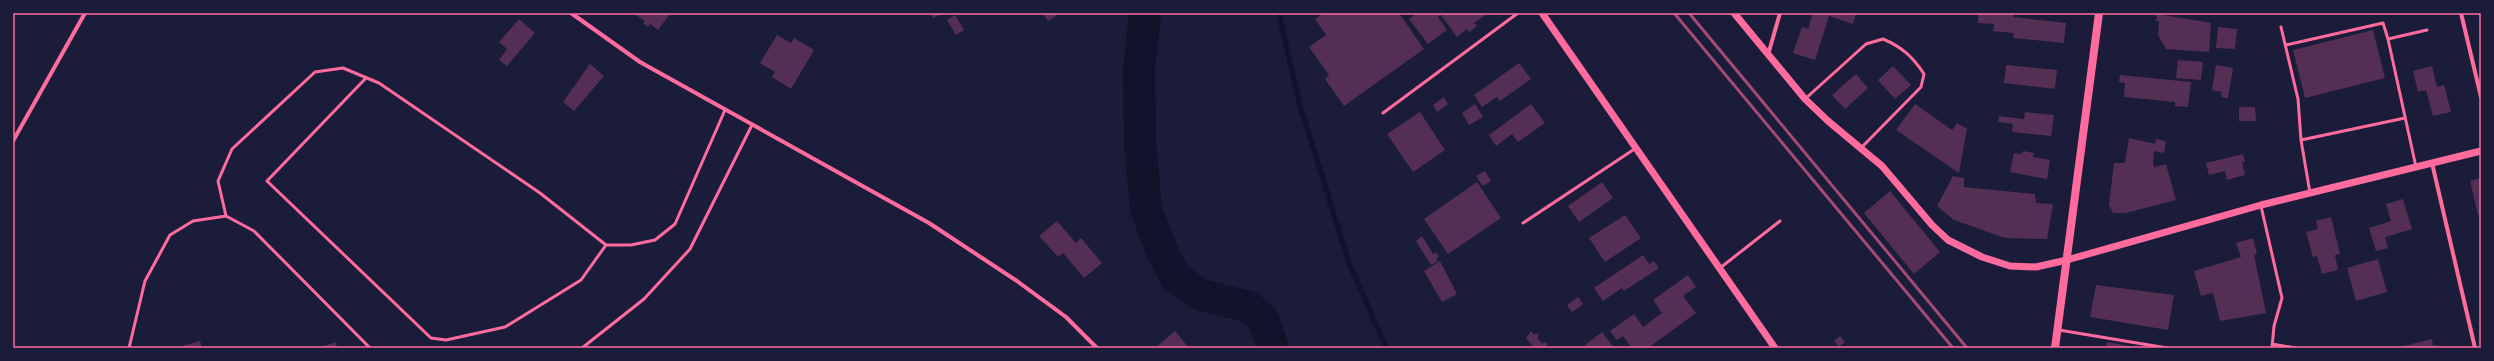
<svg xmlns="http://www.w3.org/2000/svg" width="2494" height="361" viewBox="0 0 2494 361" font-family="Signika,sans-serif">
	<style>
		.lines { fill: none; stroke-linecap: round; stroke-linejoin: round }
		.stream { stroke: #12122b; stroke-width: 5.5 }
		.river { stroke: #12122b; stroke-width: 32 }
		.building { fill: #542f53 }
		.service { stroke: #ff6b9d; stroke-width: 3 }
		.minor { stroke: #ff6b9d; stroke-width: 4 }
		.tertiary { stroke: #ff6b9d; stroke-width: 7 }
		.secondary { stroke: #ff6b9d; stroke-width: 8 }
		.rail { stroke: #a44b75; stroke-width: 3 }
		.neatline { fill: none; stroke: #ff6b9d; stroke-width: 1.5 }
	</style>
	<rect width="100%" height="100%" fill="#1b1b3a"/>
	<g class="lines">
		<path class="stream" d="M1279 13 1299 102 1348 260 1386 348"/>
		<path class="river" d="M1145 13 1139 70 1140 141 1146 209 1162 251 1176 278 1201 295 1249 307 1263 319 1273 348"/>
	</g>
	<path class="building" d="M633 13H669L670 14 658 30 650 24 648 27 643 23 645 21Z
		M930 13H944L933 18Z
		M1043 13H1054L1056 16 1048 21Z
		M1324 13H1399L1424 49 1344 106 1325 79 1329 75 1309 47 1326 35 1315 19Z
		M1417 13H1488L1474 23 1477 26 1469 32 1467 29 1457 37 1441 15 1438 17 1447 30 1428 44 1409 19Z
		M1813 13H1856L1853 24 1829 16 1815 60 1793 53 1802 27 1808 29Z
		M1978 13H2013V17L2066 23 2064 43 2013 38 2014 33 1993 31 1994 24 1978 23Z
		M2157 14 2211 23 2209 52 2166 49 2158 35 2159 21H2156Z
		M955 15 964 30 956 35 947 20Z
		M519 19 535 33 507 66 499 60 507 49 499 42Z
		M2218 27 2237 29 2235 49 2216 48Z
		M2373 30 2385 78 2305 98 2293 50Z
		M777 35 791 43 794 38 814 50 791 89 772 77 775 72 760 63Z
		M2178 60 2203 62 2201 80 2176 78Z
		M1519 63 1531 79 1500 101 1497 97 1482 107 1474 95Z
		M590 64 604 76 574 111 563 102Z
		M2006 65 2057 70 2055 89 2004 83Z
		M2216 65 2233 68 2228 98 2221 97 2222 92 2212 90Z
		M1893 66 1911 85 1895 99 1878 80Z
		M2432 66 2437 87 2444 85 2451 112 2433 116 2426 90 2418 92 2413 71Z
		M1856 74 1868 88 1845 109 1832 95Z
		M2120 75 2191 82 2188 107 2175 106V102L2124 97 2125 83 2119 82Z
		M1444 97 1448 104 1437 112 1433 105Z
		M1475 104 1483 117 1469 125 1462 113Z
		M1531 104 1545 123 1518 142 1512 134 1496 146 1489 135Z
		M1915 104 1952 130 1957 123 1967 129 1959 173 1896 130Z
		M2239 107H2255L2256 121H2239Z
		M1420 112 1445 150 1413 172 1387 134Z
		M2025 112 2054 115 2051 136 2012 132 2013 124 1998 122 1999 116 2024 119Z
		M2129 138 2155 144 2156 139 2166 141 2164 153 2154 151 2153 163 2154 167 2166 164 2176 200 2126 213H2113L2109 205 2114 163H2125Z
		M2023 151 2034 153 2033 157 2050 160 2047 179 2010 172 2014 153 2022 154Z
		M2243 154 2245 162H2242L2245 175 2227 180 2225 171 2209 175 2206 163Z
		M1485 171 1491 181 1483 186 1476 176Z
		M1953 176 1964 178V187L2035 194 2036 203 2053 204 2047 239 2005 238 1954 220 1937 206Z
		M2481 178V214L2478 215 2470 181Z
		M1477 182 1501 218 1448 254 1424 219Z
		M1602 182 1613 198 1579 222 1568 206Z
		M1890 191 1940 252 1914 274 1864 213Z
		M2403 199 2412 229 2385 237 2388 248 2376 251 2369 228 2391 221 2386 204Z
		M1625 215 1641 238 1605 262 1589 238Z
		M2331 217 2340 254 2335 255 2338 270 2322 274 2317 256 2313 257 2306 232 2318 229 2316 221Z
		M1057 221 1076 243 1081 238 1102 263 1084 278 1063 253 1058 257 1039 236Z
		M1422 236 1433 254 1436 252 1439 257 1436 258 1438 261 1431 265 1416 241Z
		M2253 238 2257 254 2254 255 2266 313 2220 321 2213 293 2201 296 2194 271 2241 257 2236 243Z
		M1643 255 1649 264 1654 261 1659 268 1624 291 1622 288 1603 301 1594 288Z
		M2378 259 2387 292 2356 301 2347 268Z
		M1440 261 1457 294 1442 302 1424 271Z
		M1688 275 1696 287 1683 296 1696 313 1648 348H1632L1623 336 1617 340 1610 331 1634 314 1643 327 1662 313 1653 300Z
		M2096 285 2174 295 2168 330 2090 317Z
		M1578 297 1583 304 1572 312 1567 305Z
		M1175 331 1189 348H1155Z
		M1531 331 1534 335 1536 333 1539 335 1537 337 1542 344 1545 342 1548 344 1545 348H1534L1526 338Z
		M1602 332 1614 348H1587L1585 345Z
		M1840 336 1845 342 1839 347 1834 341Z
		M2432 339 2433 346 2437 345 2438 348H2396Z
		M200 341 202 348H175Z
		M336 342 337 348H318Z
		M2107 342 2134 347V348H2106Z"/>
	<g class="lines">
		<path class="service" d="M2281 27 2298 99 2301 140
			M2286 45 2383 23 2388 39
			M366 78 267 181 431 338 446 340 505 327 581 280 606 245
			M1805 99 1866 44 1883 39C1902 47 1913 57 1924 74L1921 87 1861 148
			M1383 113 1518 13
			M2416 167 2388 39 2427 30
			M2310 193 2301 140 2405 118
			M2261 206 2282 298 2274 326 2272 348
			M226 216 218 181 232 149 315 72 343 68 379 83 540 193 606 245H631L655 240 675 224 725 110
			M1523 223 1636 148
			M1720 268 1780 221
			M2059 330 2167 348
			M2272 344 2296 348
			M129 348 145 281 170 235 193 221 226 216 254 231 370 348
			M582 348 644 299 690 249 752 125"/>
		<path class="minor" d="M571 13 640 62 929 223 1017 281 1066 317 1097 348
			M2461 13 2481 97
			M1768 55 1780 13
			M13 141 85 13
			M2432 163 2475 348"/>
		<path class="tertiary" d="M1542 13 1775 348
			M1734 13 1805 99 1828 121 1882 166 1932 225 1948 240 1982 257 2010 266 2036 267 2067 260 2261 205 2481 151"/>
		<path class="secondary" d="M2055 348 2099 13"/>
		<path class="rail" d="M1674 13 1953 348
			M1689 13 1967 348"/>
	</g>
	<rect width="2494" height="361" fill="none" stroke="#1b1b3a" stroke-width="28"/>
	<rect x="14" y="14" width="2466" height="333" class="neatline"/>
</svg>
